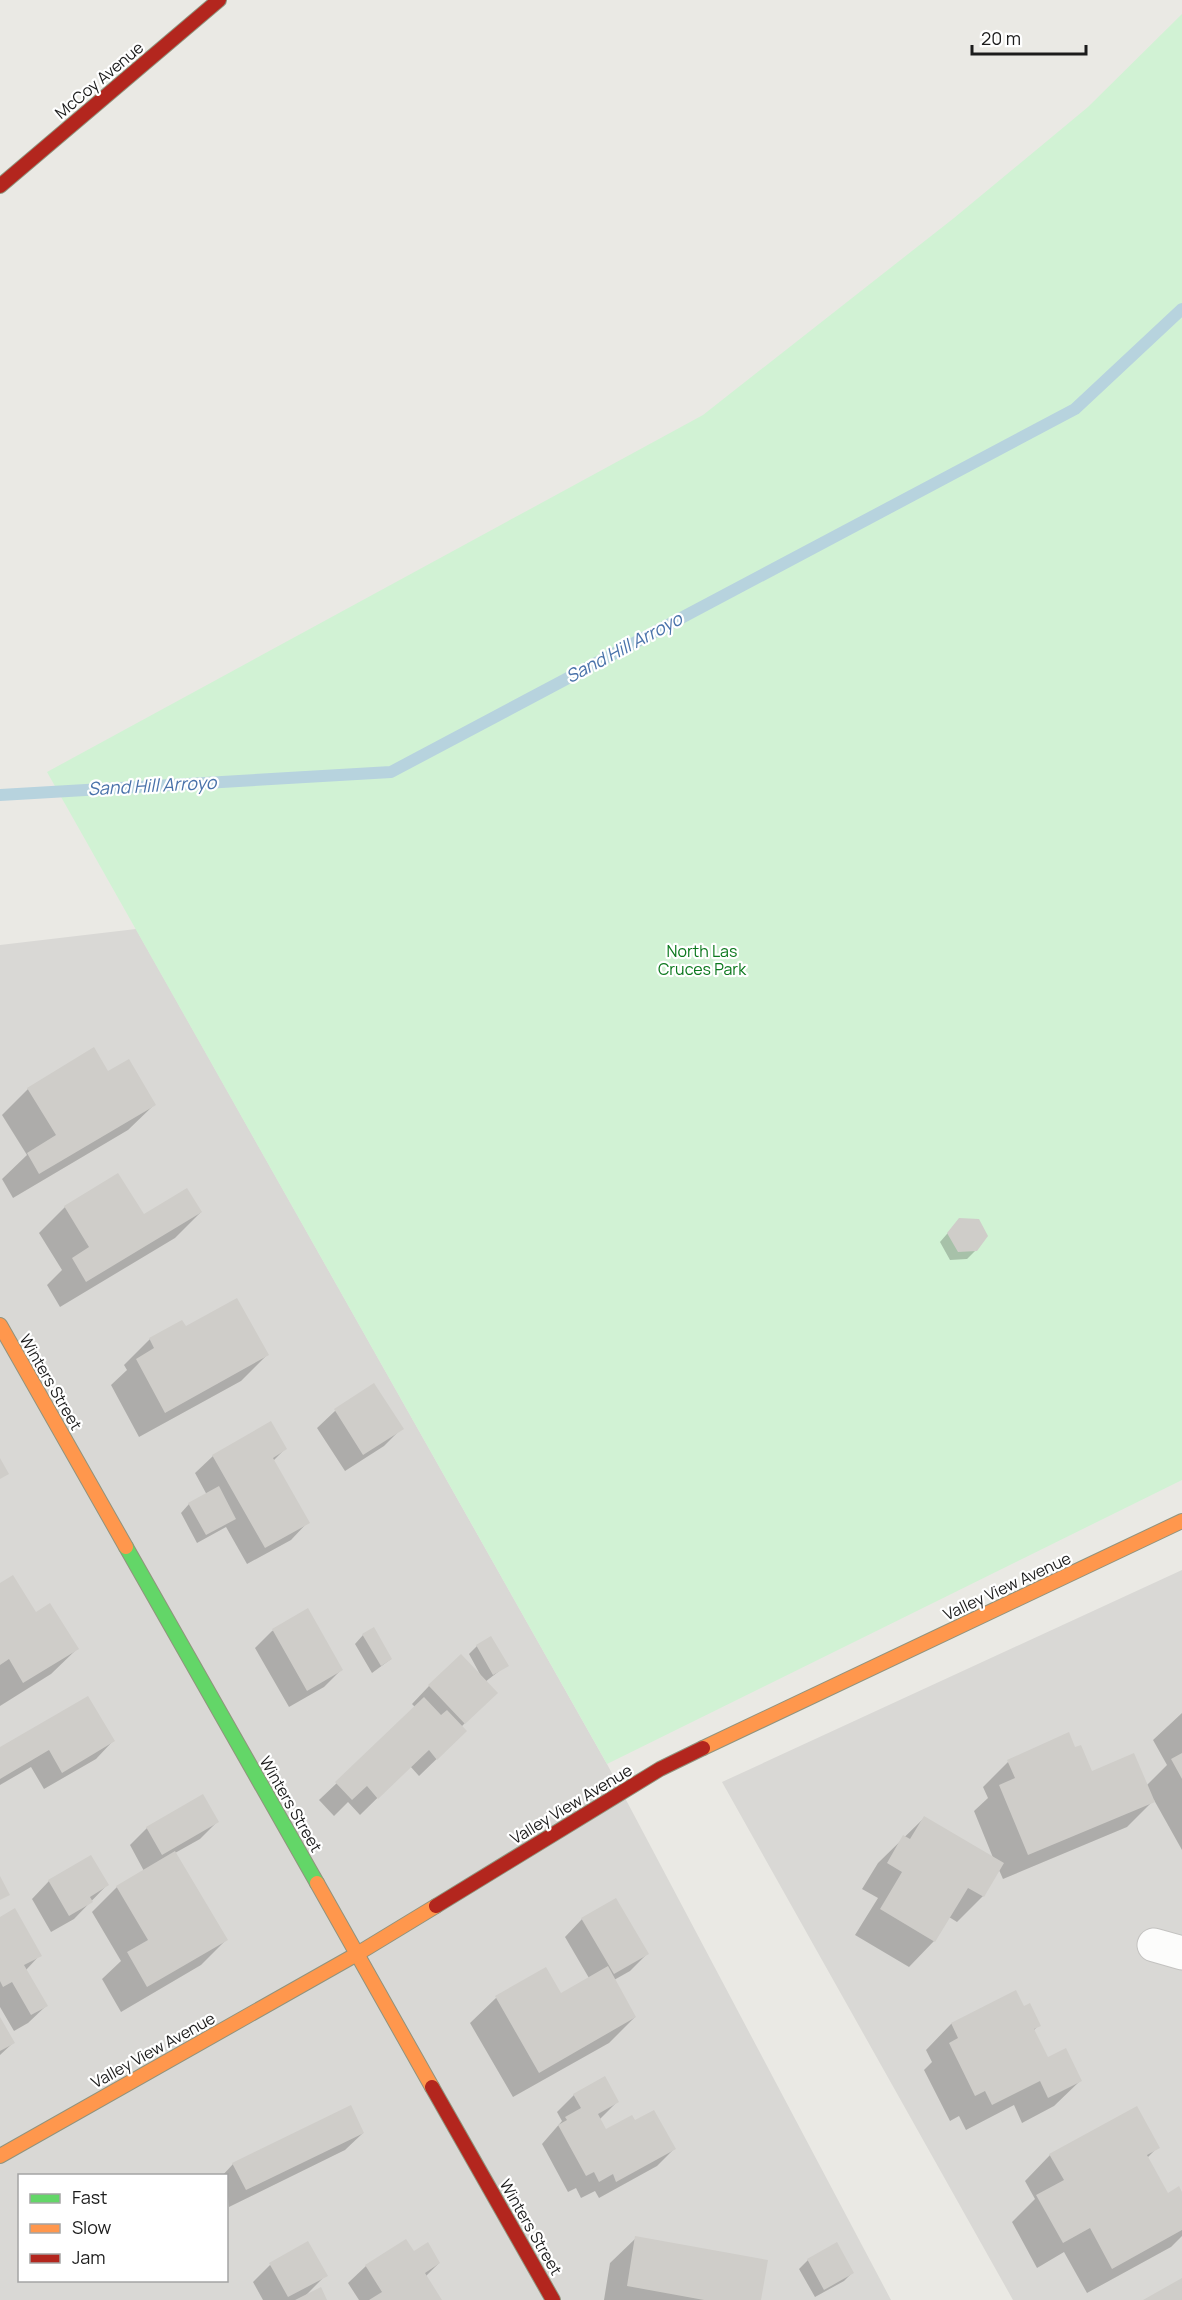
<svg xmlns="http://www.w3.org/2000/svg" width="1182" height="2300" viewBox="0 0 1182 2300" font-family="Manrope,sans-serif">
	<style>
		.residential { fill: #d9d8d5; fill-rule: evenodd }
		.park { fill: #d1f2d4 }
		.shadow { fill: #0003 }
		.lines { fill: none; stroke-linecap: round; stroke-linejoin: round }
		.stream { stroke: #b7d3de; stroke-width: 12 }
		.building { fill: #cfcdc9 }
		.street-casing { stroke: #c3c2c0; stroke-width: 35 }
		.fast-casing { stroke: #90937d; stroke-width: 16 }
		.slow-casing { stroke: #90937d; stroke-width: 16 }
		.jam-casing { stroke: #90937d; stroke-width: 16 }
		.street { stroke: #fcfcfb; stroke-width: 33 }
		.fast { stroke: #63d668; stroke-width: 14 }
		.slow { stroke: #ff974d; stroke-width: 14 }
		.jam { stroke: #b3261e; stroke-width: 14 }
		.labels { text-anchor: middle; stroke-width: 4.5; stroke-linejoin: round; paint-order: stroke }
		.street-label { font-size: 16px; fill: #1c1c1c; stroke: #fff }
		.park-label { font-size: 16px; fill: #0b781d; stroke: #fff }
		.water-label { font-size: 18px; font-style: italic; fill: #4972aa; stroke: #fff }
	</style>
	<rect width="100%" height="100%" fill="#eae9e4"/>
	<path class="residential" d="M136 929 607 1764 891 2300H0V945ZM20 2176H226V2280H20Z
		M1182 1570V2300H1013L722 1782Z"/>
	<path class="park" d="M1182 14V1480L607 1764 47 772 703 415 954 218 1088 107Z"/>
	<path class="shadow" d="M107 1073 154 1105 128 1130 13 1198 2 1179 27 1155 2 1115 28 1089Z
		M118 1175 143 1216 201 1212 175 1238 60 1307 47 1285 62 1270 39 1233 65 1207Z
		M959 1220 976 1250 967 1259 950 1260 940 1242Z
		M185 1328 267 1355 241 1381 139 1437 111 1385 127 1370 124 1365 150 1339Z
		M374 1385 402 1428 384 1446 345 1471 317 1428 335 1411Z
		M285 1449 273 1461 308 1522 291 1540 247 1564 226 1527 197 1543 181 1513 189 1504 207 1495 195 1473 213 1456Z
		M0 1585 77 1649 51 1674 0 1706Z
		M308 1611 341 1670 324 1687 289 1707 255 1648 272 1631Z
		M363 1635 391 1659 372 1673 355 1644Z
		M477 1646 507 1665 485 1682 478 1710 461 1727 448 1748 419 1776 410 1766 360 1815 348 1802 334 1816 319 1800 416 1708 412 1704 429 1686 461 1656 481 1676 469 1654Z
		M1182 1713V1850L1154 1800 1127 1827 1003 1879 999 1870 983 1896 957 1922 949 1917 934 1941 909 1967 855 1935 878 1898 862 1889 878 1863 924 1818 994 1860 974 1811 988 1798 983 1787 1008 1762 1074 1749 1091 1773 1146 1786 1167 1765 1153 1740Z
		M113 1741 96 1759 44 1789 31 1767 0 1785V1749Z
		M217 1822 200 1839 175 1853 226 1940 201 1965 121 2012 102 1979 121 1961 92 1912 117 1887 144 1871 130 1845 147 1828Z
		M49 1881 107 1885 74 1919 51 1932 32 1899Z
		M0 1918 40 1955 26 1970 46 2006 28 2023 14 2031 0 2007Z
		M582 1919 647 1954 630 1971 614 1980 635 2017 609 2043 513 2097 470 2023 496 1998 561 1995 589 1978 565 1937Z
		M1015 1992 1023 2008 1039 2025 1033 2031 1047 2059 1080 2081 1054 2106 1022 2123 1014 2105 966 2130 959 2116 950 2121 924 2070 932 2062 926 2050 951 2024Z
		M0 2020 13 2043 0 2055Z
		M574 2095 617 2102 599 2120 605 2131 634 2122 674 2149 657 2166 599 2198 595 2191 581 2198 576 2188 568 2192 542 2144 562 2121 557 2112Z
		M363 2133 345 2150 229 2207 226 2176H222L233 2164Z
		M1158 2147 1147 2158 1167 2195H1182V2236L1171 2247 1087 2293 1064 2252 1037 2268 1012 2222 1035 2199 1025 2181 1050 2155Z
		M636 2238 760 2300H604L610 2263Z
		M413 2253 439 2263 426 2276 441 2300H359L348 2283 366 2266Z
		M808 2260 852 2273 844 2281 815 2297 799 2269Z
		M270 2265 326 2275 305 2296 326 2300H263L253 2282Z"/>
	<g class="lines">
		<path class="stream" d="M0 795 391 772 1075 409 1182 309"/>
	</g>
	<path class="building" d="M94 1047 108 1071 129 1059 156 1105 39 1174 27 1153 56 1135 27 1088Z
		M118 1173 144 1214 187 1188 202 1212 86 1282 72 1258 89 1247 64 1206Z
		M959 1218 979 1219 988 1236 977 1251 958 1252 947 1233Z
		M237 1298 269 1355 165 1413 136 1359 154 1348 149 1338 182 1320 186 1326Z
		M374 1383 404 1429 363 1455 334 1409Z
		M271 1421 287 1449 273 1458 310 1523 265 1548 212 1455Z
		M0 1458 9 1474 0 1479Z
		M219 1486 236 1519 206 1535 188 1503Z
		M13 1575 36 1612 50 1603 79 1649 23 1683 9 1659 0 1665V1583Z
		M308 1608 343 1670 307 1691 272 1629Z
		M374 1627 392 1659 381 1666 362 1634Z
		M491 1636 509 1666 493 1675 476 1645Z
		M461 1654 498 1693 465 1724 428 1685Z
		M88 1696 115 1741 62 1773 49 1750 0 1779V1747Z
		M424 1697 441 1715 447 1710 467 1731 437 1760 429 1750 378 1799 367 1786 352 1800 335 1782Z
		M1069 1732 1075 1747 1081 1745 1092 1771 1134 1753 1155 1802 1028 1855 999 1785 1015 1778 1007 1760Z
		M1182 1753V1779L1171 1759Z
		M203 1794 219 1822 162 1855 146 1827Z
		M924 1816 1004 1863 984 1897 968 1888 935 1942 880 1909 902 1872 887 1863 903 1835 910 1839Z
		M175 1851 228 1940 147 1987 127 1952 148 1940 116 1886Z
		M91 1855 109 1885 90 1897 93 1902 69 1916 48 1880Z
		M0 1876 10 1895 0 1900Z
		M616 1898 649 1954 614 1974 581 1918Z
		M15 1908 42 1956 24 1965 48 2006 31 2015 12 1982 3 1987 0 1981V1917Z
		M608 1966 636 2017 539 2073 495 1996 546 1967 561 1993Z
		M1016 1990 1024 2006 1030 2003 1041 2026 1034 2029 1048 2057 1066 2048 1082 2081 1048 2098 1040 2081 992 2105 985 2091 975 2096 949 2043 958 2038 951 2023Z
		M0 2017 15 2043 0 2051Z
		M605 2076 619 2102 598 2114 606 2129 632 2115 635 2120 654 2110 676 2149 616 2182 613 2174 599 2182 594 2172 586 2176 558 2125 567 2120 565 2117 581 2108 573 2094Z
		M351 2105 364 2133 246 2190 232 2163Z
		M1137 2106 1160 2148 1147 2155 1168 2193 1179 2186 1182 2192V2230L1112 2269 1090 2228 1063 2243 1036 2195 1064 2180 1049 2154Z
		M635 2236 768 2260 761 2300H704L627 2286Z
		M406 2239 414 2251 428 2242 440 2263 425 2273 442 2300H369L382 2292 365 2265Z
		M308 2241 328 2276 288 2297 269 2263Z
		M837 2242 854 2273 824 2290 807 2259Z
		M1182 2278V2300H1143Z
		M321 2287 327 2300H295Z"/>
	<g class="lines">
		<g class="street-casing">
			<path id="street" d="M1154 1945 1182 1953"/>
		</g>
		<g class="fast-casing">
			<path id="fast" d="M126 1547 317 1883"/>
		</g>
		<g class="slow-casing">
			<path id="slow" d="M0 1325 126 1547
				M703 1748 1182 1521
				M317 1883 432 2087
				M0 2156 357 1954 436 1906"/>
		</g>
		<g class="jam-casing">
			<path id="jam" d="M0 186 219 0
				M436 1906 660 1769 703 1748
				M432 2087 553 2300"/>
		</g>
		<use href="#street" class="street"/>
		<use href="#fast" class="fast"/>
		<use href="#slow" class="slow"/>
		<use href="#jam" class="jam"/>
	</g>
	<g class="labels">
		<g class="street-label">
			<text transform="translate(99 80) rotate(-40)" y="6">McCoy Avenue</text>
			<text transform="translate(51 1382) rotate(60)" y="6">Winters Street</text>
			<text transform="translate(1007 1586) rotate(-25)" y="6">Valley View Avenue</text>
			<text transform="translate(291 1804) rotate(60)" y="6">Winters Street</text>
			<text transform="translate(571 1804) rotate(-31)" y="6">Valley View Avenue</text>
			<text transform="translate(153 2050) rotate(-29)" y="6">Valley View Avenue</text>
			<text transform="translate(531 2227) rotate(60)" y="6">Winters Street</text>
		</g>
		<g class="park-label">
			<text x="702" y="957">North Las<tspan x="702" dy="18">Cruces Park</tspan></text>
		</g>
		<g class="water-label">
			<text transform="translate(624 648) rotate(-28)" y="6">Sand Hill Arroyo</text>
			<text transform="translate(152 786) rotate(-3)" y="6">Sand Hill Arroyo</text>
		</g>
	</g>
	<rect x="18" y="2174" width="210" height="108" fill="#ffffff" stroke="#a4a4a4" stroke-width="1.5"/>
	<rect x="30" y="2194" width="30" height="9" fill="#63d668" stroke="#a4a4a4" stroke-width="1.5"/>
	<text x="72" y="2204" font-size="18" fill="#1c1c1c">Fast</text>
	<rect x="30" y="2224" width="30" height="9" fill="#ff974d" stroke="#a4a4a4" stroke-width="1.5"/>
	<text x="72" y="2234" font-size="18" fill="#1c1c1c">Slow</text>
	<rect x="30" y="2254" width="30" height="9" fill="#b3261e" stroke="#a4a4a4" stroke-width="1.5"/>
	<text x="72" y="2264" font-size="18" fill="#1c1c1c">Jam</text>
	<path d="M972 45v9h114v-9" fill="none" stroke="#1c1c1c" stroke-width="3"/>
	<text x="981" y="45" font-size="18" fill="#1c1c1c" stroke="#ffffff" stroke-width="4.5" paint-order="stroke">20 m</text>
</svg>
